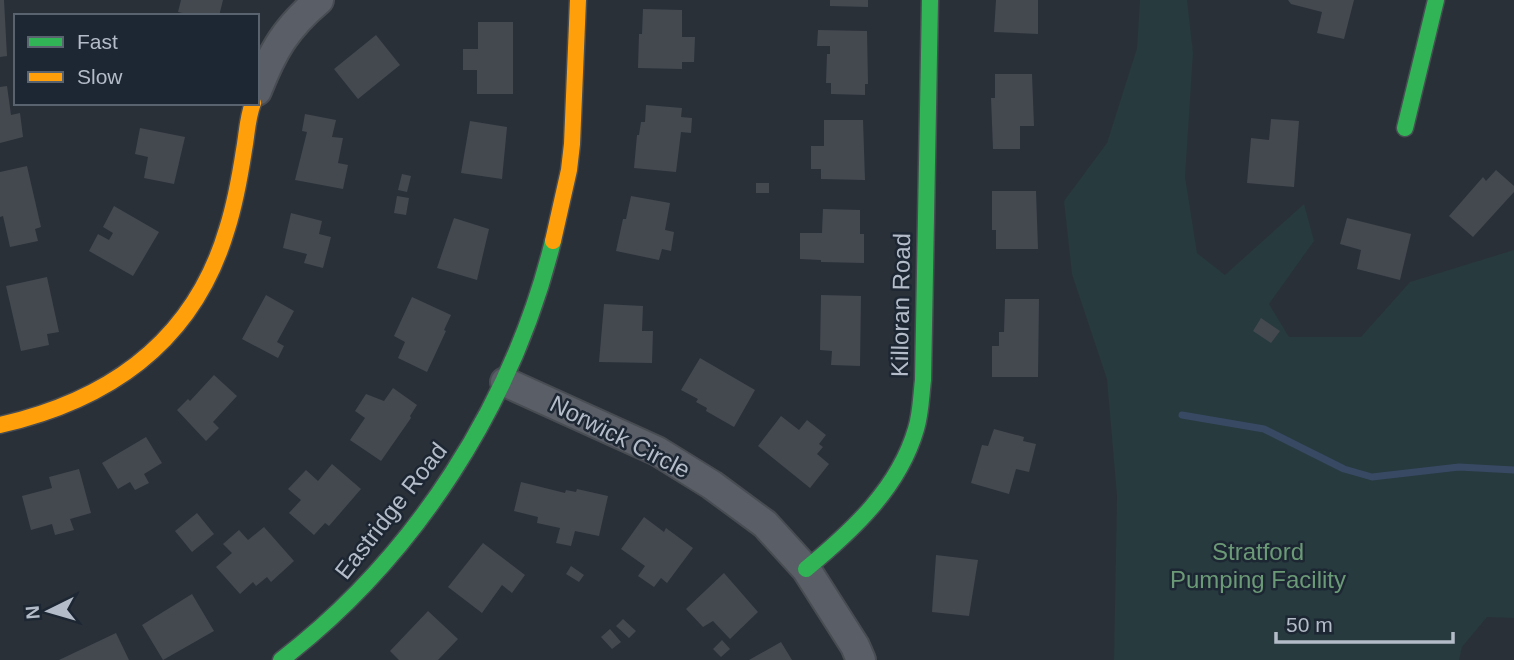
<svg xmlns="http://www.w3.org/2000/svg" width="1514" height="660" viewBox="0 0 1514 660" font-family="Helvetica,sans-serif">
	<style>
		.green { fill: #273a3e }
		.lines { fill: none; stroke-linecap: round; stroke-linejoin: round }
		.stream { stroke: #384963; stroke-width: 7 }
		.building { fill: #444950 }
		.street-casing { stroke: #484c53; stroke-width: 32 }
		.fast-casing { stroke: #484c53; stroke-width: 19 }
		.slow-casing { stroke: #484c53; stroke-width: 19 }
		.street { stroke: #5a5e66; stroke-width: 28 }
		.fast { stroke: #30b455; stroke-width: 16 }
		.slow { stroke: #ff9f0a; stroke-width: 16 }
		.labels { text-anchor: middle; stroke-width: 5; stroke-linejoin: round; paint-order: stroke }
		.street-label { font-size: 24px; fill: #b4bcc9; stroke: #1d2633 }
		.park-label { font-size: 24px; fill: #6b9a76; stroke: #1d2633 }
	</style>
	<rect width="100%" height="100%" fill="#2a3038"/>
	<path class="green" d="M1140 0H1187L1193 53 1185 177 1197 253 1225 275 1304 204 1314 241 1269 304 1289 337H1361L1410 282 1514 250V618L1487 617 1462 647 1459 660H1114L1117 496 1107 379 1072 274 1064 201 1107 143 1137 48Z"/>
	<g class="lines">
		<path class="stream" d="M1182 415 1264 429 1344 469 1372 477 1459 467 1514 470"/>
	</g>
	<path class="building" d="M0 0H4L7 56 0 57Z
		M181 0H223L219 16H196L178 12Z
		M830 0H868V7L830 6Z
		M996 0H1038V34L994 32Z
		M1288 0H1354L1344 39 1317 33 1322 12 1291 4Z
		M643 9 682 10V37H695L694 62H682V69L638 68 639 34H642Z
		M478 22H513V94H477V70H463V49H478Z
		M818 30 867 31 868 84H865V95L831 94V83H826L827 54H830V46H817Z
		M376 35 400 65 358 99 334 69Z
		M995 74H1032L1034 126H1020V149H993L991 98H995Z
		M7 86 11 115 20 113 23 137 0 143V87Z
		M646 105 682 108 681 117 692 118 691 133 681 132 676 172 634 168 637 135H639L641 122H645Z
		M305 114 336 120 332 137 343 138 338 163 348 165 343 189 295 180 307 132 302 131Z
		M1271 119 1299 121 1294 187 1247 183 1251 138 1269 140Z
		M824 120H863L865 180 821 179V169H811V146H824Z
		M470 121 507 127 502 179 461 173Z
		M140 128 185 137 174 184 144 178 148 157 135 154Z
		M27 166 41 227 35 229 38 241 10 247 3 216 0 217V172Z
		M1496 170 1514 186V192L1473 237 1449 216 1483 177 1486 181Z
		M402 174 411 176 407 192 398 190Z
		M756 183H769V193H756Z
		M992 191H1036L1038 249H996V230H992Z
		M397 196 409 198 406 215 394 213Z
		M631 196 670 203 665 230 674 232 671 251 662 249 659 260 616 251 623 219H626Z
		M114 206 159 232 133 276 89 251 98 234 109 240 113 233 103 227Z
		M823 209 860 210V234H864V263L821 262V260L800 259V233H822Z
		M291 213 322 221 319 234 331 237 323 268 304 263 307 254 283 248Z
		M454 218 489 229 477 280 437 268Z
		M1347 218 1411 234 1400 280 1357 269 1361 250 1340 244Z
		M47 277 59 332 47 334 49 345 21 351 6 286Z
		M266 295 294 311 277 342 284 346 278 358 242 339Z
		M821 295 861 296 860 366 831 365 832 351 820 350Z
		M412 297 451 315 444 330 446 331 427 372 398 358 405 342 394 336Z
		M1005 299H1039L1038 377H992V346H999V332H1004Z
		M604 304 643 306 642 331H653L652 363 599 362Z
		M1261 318 1280 331 1271 343 1253 331Z
		M700 358 755 390 734 427 706 411 707 408 696 402 698 399 681 390Z
		M214 375 237 396 213 422 219 428 206 441 177 410 188 399 190 401Z
		M393 388 417 405 410 416 411 418 381 461 350 440 365 418 355 411 366 394 384 401Z
		M781 416 799 430 807 420 826 435 819 444 823 447 817 454 829 464 810 488 758 446Z
		M994 429 1024 437 1023 441 1036 444 1029 472 1016 469 1009 494 971 483 982 445 988 446Z
		M146 437 162 463 144 474 149 483 135 490 130 482 118 489 102 463Z
		M332 464 361 489 329 526 325 523 314 535 289 513 301 500 288 489 306 470 318 481Z
		M79 469 91 513 70 519 74 530 55 535 52 524 31 530 22 496 52 488 49 477Z
		M521 482 565 493 566 490 576 492 577 489 608 496 599 536 575 531 571 546 556 543 560 528 537 523 538 517 514 511Z
		M197 513 214 534 192 552 175 531Z
		M644 517 664 532 666 528 693 548 667 583 661 578 654 587 638 576 645 566 621 549Z
		M264 527 294 561 271 582 267 577 256 586 253 582 240 594 216 567 232 553 223 544 239 530 248 540Z
		M483 543 525 575 512 593 502 585 482 613 448 587Z
		M936 555 978 560 969 616 932 612Z
		M571 566 584 575 579 582 566 574Z
		M724 573 758 612 730 639 713 621 703 627 686 609Z
		M192 594 214 631 163 660 142 625Z
		M428 611 458 639 438 660H399L390 651Z
		M623 619 636 631 629 638 616 626Z
		M610 629 621 642 612 649 601 637Z
		M116 633 129 660H59Z
		M722 640 730 649 721 657 713 649Z
		M781 642 792 660H749Z"/>
	<g class="lines">
		<g class="street-casing">
			<path id="street" d="M257 91C273 50 286 28 319 0
				M505 382 657 451 712 485 765 524 806 569 855 646 861 660"/>
		</g>
		<g class="fast-casing">
			<path id="fast" d="M1405 128 1436 0
				M806 569C852 531 899 488 916 429 921 413 921 396 923 380L930 0
				M281 660C415 557 513 404 553 241"/>
		</g>
		<g class="slow-casing">
			<path id="slow" d="M553 241 569 170 572 144 578 0
				M0 425C110 400 194 341 227 229 235 204 240 176 244 150 247 134 247 119 253 103"/>
		</g>
		<use href="#street" class="street"/>
		<use href="#fast" class="fast"/>
		<use href="#slow" class="slow"/>
	</g>
	<g class="labels">
		<g class="street-label">
			<text transform="translate(901 305) rotate(-89)" y="8">Killoran Road</text>
			<text transform="translate(620 437) rotate(27)" y="8">Norwick Circle</text>
			<text transform="translate(391 511) rotate(-52)" y="8">Eastridge Road</text>
		</g>
		<g class="park-label">
			<text x="1258" y="560">Stratford<tspan x="1258" dy="28">Pumping Facility</tspan></text>
		</g>
	</g>
	<rect x="14" y="14" width="245" height="91" fill="#1d2633" stroke="#59626f" stroke-width="2"/>
	<rect x="28" y="37" width="35" height="10" fill="#30b455" stroke="#59626f" stroke-width="2"/>
	<text x="77" y="49" font-size="21" fill="#b4bcc9">Fast</text>
	<rect x="28" y="72" width="35" height="10" fill="#ff9f0a" stroke="#59626f" stroke-width="2"/>
	<text x="77" y="84" font-size="21" fill="#b4bcc9">Slow</text>
	<g transform="translate(49 611) rotate(265)" stroke="#1d2633" stroke-width="5" paint-order="stroke">
	<path d="M0-5L12 26L0 18L-12 26Z" fill="#b4bcc9"/>
	<text y="-10" font-size="19" font-weight="bold" text-anchor="middle" fill="#b4bcc9">N</text>
	</g>
	<path d="M1276 632v10h177v-10" fill="none" stroke="#b4bcc9" stroke-width="3.5"/>
	<text x="1286" y="632" font-size="21" fill="#b4bcc9" stroke="#1d2633" stroke-width="5" paint-order="stroke">50 m</text>
</svg>
